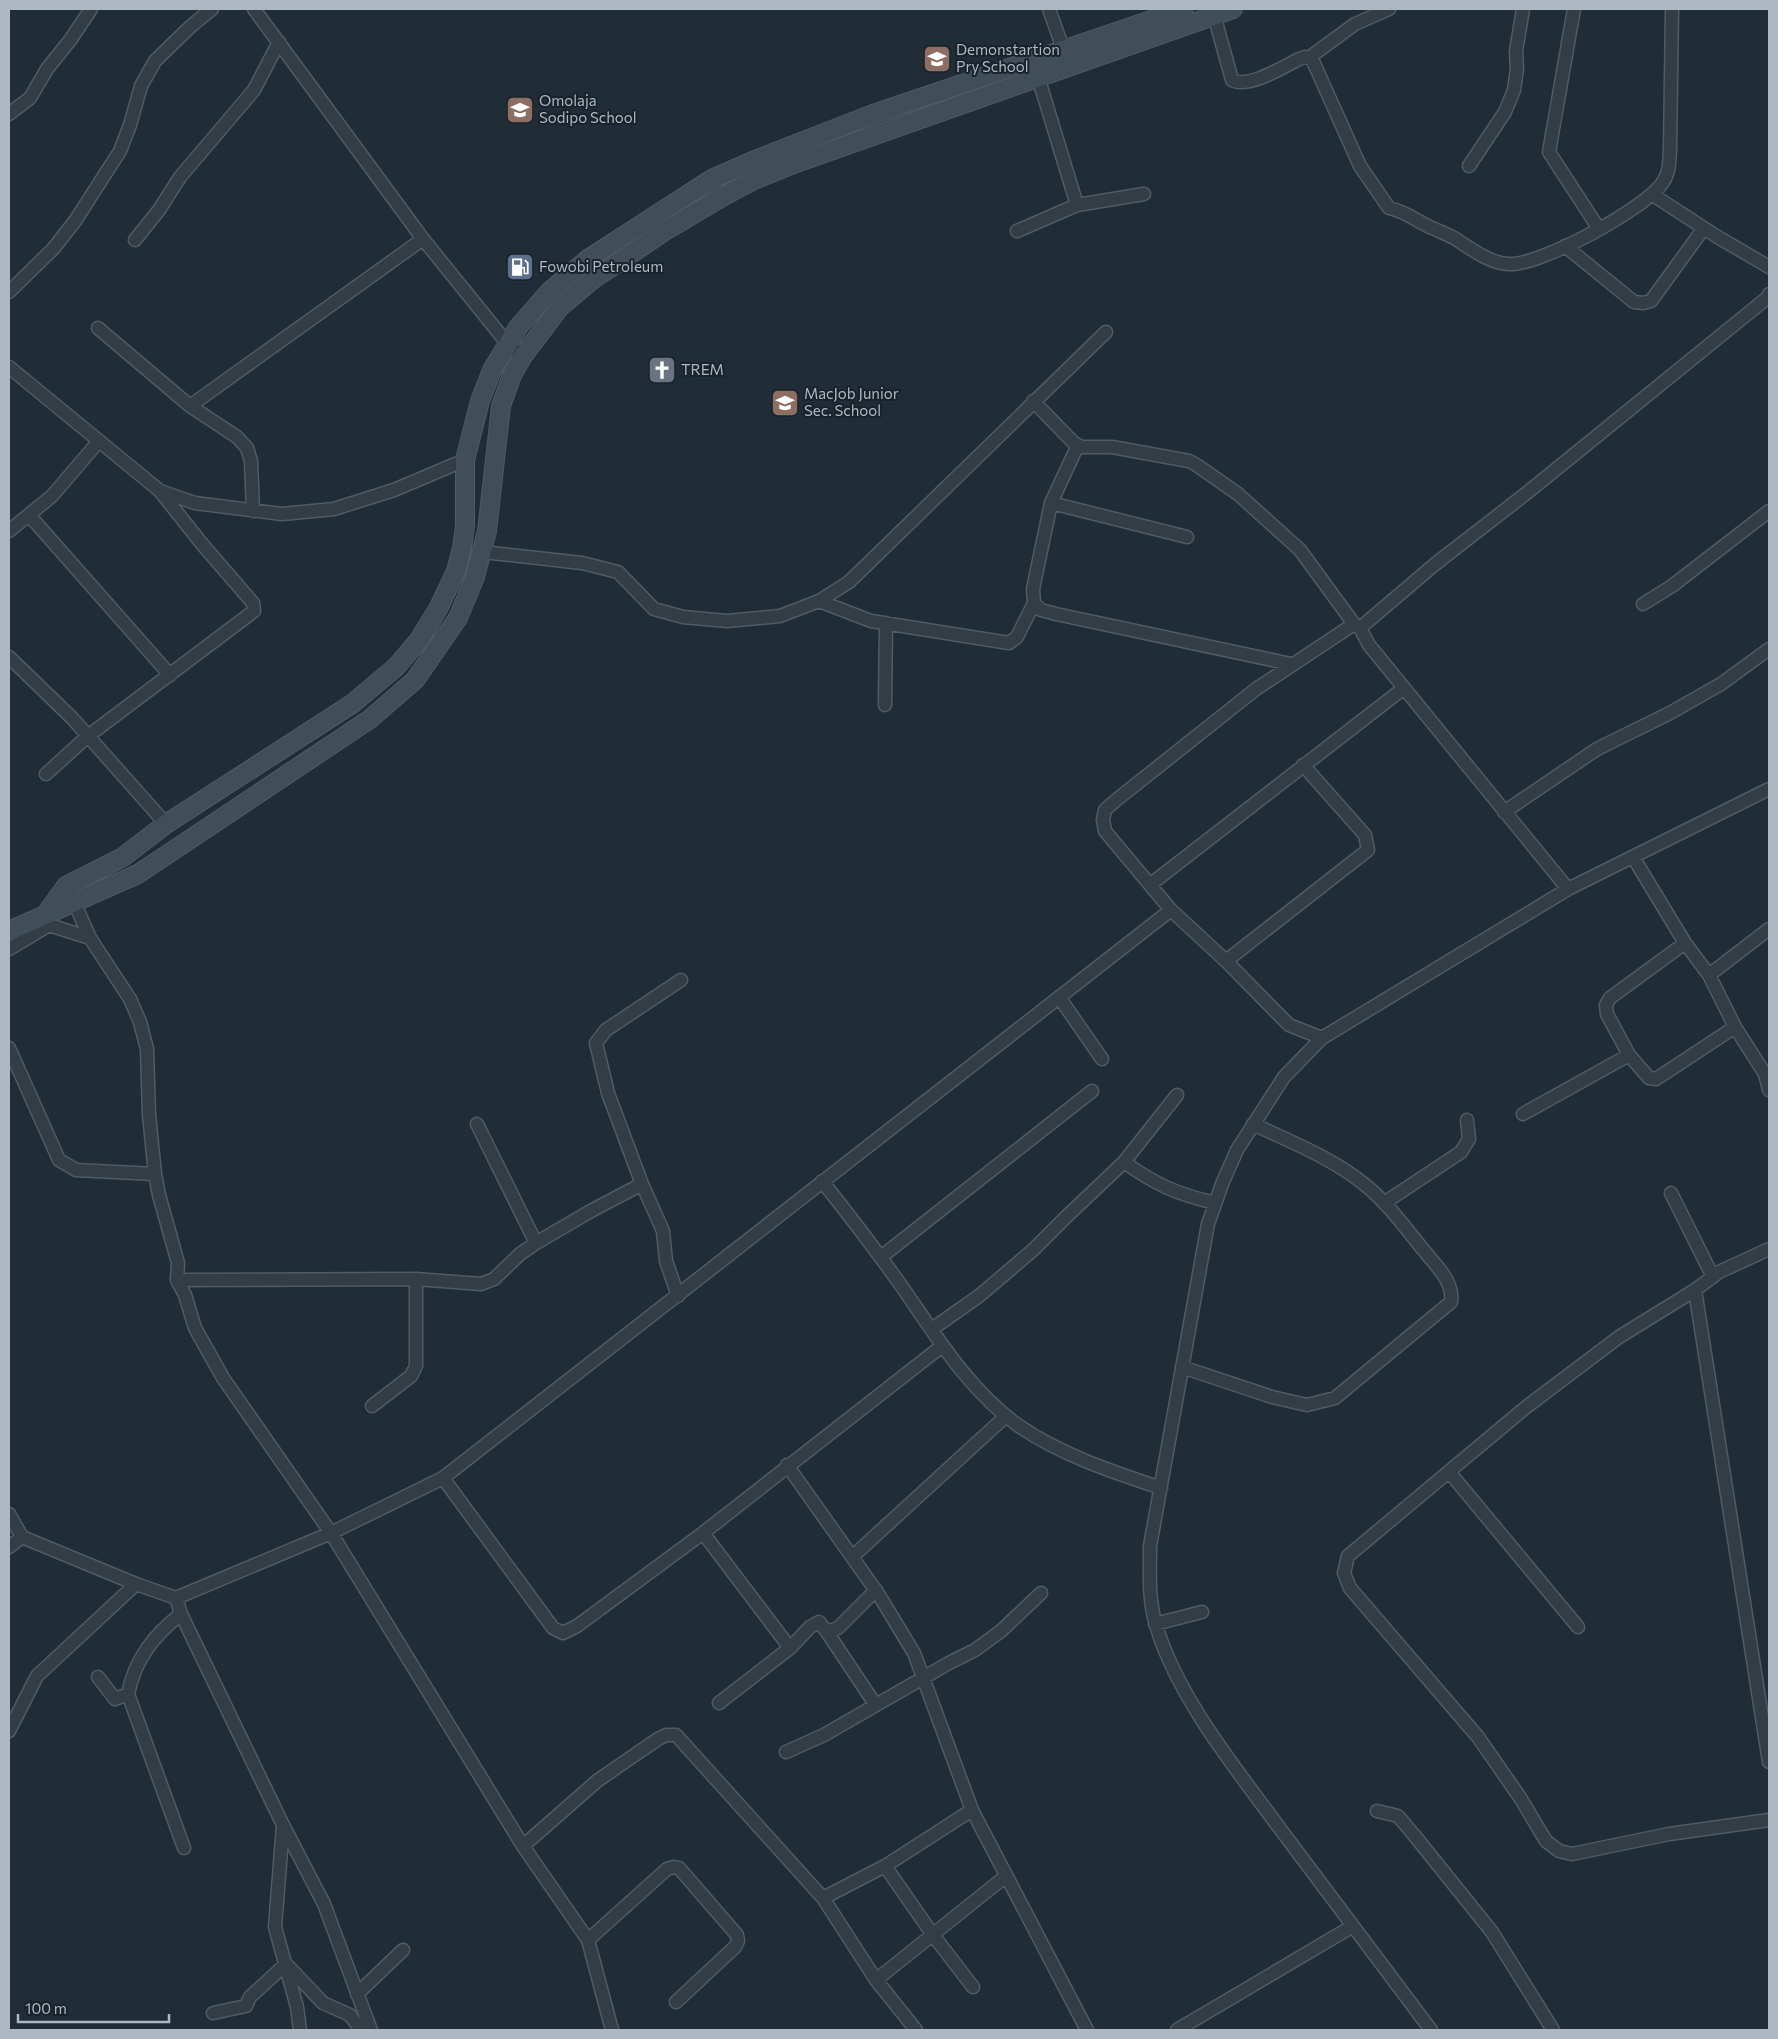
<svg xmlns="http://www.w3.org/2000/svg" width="1778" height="2039" viewBox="0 0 1778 2039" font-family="Commissioner,sans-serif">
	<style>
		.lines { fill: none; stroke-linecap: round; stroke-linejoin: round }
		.street-casing { stroke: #505b64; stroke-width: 15 }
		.secondary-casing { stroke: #505b64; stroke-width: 20 }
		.street { stroke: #333d46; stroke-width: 12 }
		.secondary { stroke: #414d59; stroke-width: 18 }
		.labels { text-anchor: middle; stroke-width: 4; stroke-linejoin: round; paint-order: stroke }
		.poi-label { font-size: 15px; fill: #adb8c3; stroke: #19222b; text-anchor: start }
	</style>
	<rect width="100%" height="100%" fill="#202c36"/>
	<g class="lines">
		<g class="street-casing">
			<path id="street" d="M254 9 423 239 507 343 523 356
				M1049 9 1066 57
				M1574 9 1549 152 1599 229
				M1214 15 1232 80C1248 89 1283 67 1299 59L1305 57 1312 59 1360 166 1389 208C1406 212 1412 218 1426 225 1435 230 1445 233 1454 238 1470 248 1489 263 1508 264 1538 267 1647 208 1663 182 1670 172 1669 161 1670 150L1672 9
				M1310 57 1355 24 1389 9
				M1038 77 1077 205
				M9 114 30 98 47 69 71 39 91 9
				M1469 166 1505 112 1514 90 1517 69 1516 51 1523 9
				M1653 195 1716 236 1769 267
				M1017 231 1077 205 1144 194
				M135 240 159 210 180 177 254 90 279 42
				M1565 246 1634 302 1643 303 1651 301 1704 228
				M9 292 53 249 75 221 120 151 130 125 141 86 155 61 191 26 212 9
				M98 328 190 406 237 437 247 448 251 461 253 511
				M9 367 160 491 195 503 282 514 334 509 394 490 465 460
				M1033 401 1074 443 1081 447H1112L1189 461 1198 466 1238 494 1300 550 1354 624 1360 628 1369 645 1568 889
				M190 406 423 239
				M1051 503 1187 537
				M29 515 170 675
				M9 531 52 496 99 441
				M483 552 582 563 618 572 654 609 683 617 727 621 780 616 819 601 849 582 1106 332
				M819 601 871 621 1009 643 1017 637 1034 603 1033 589 1051 503 1078 445
				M1034 603 1041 610 1056 614 1291 664
				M1643 604 1672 586 1769 511
				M1360 628 1434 565 1528 492 1767 298 1769 294
				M9 657 72 718 166 824
				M885 705 886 623
				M46 774 88 736 254 611 253 603 202 544 160 491
				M1504 812 1597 749 1670 713 1721 684 1769 649
				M1633 857 1685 943 1709 975 1735 1027 1765 1074 1769 1090
				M1151 884 1404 688
				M71 895 90 938 130 999 140 1022 147 1049 149 1115 155 1174 159 1195 178 1263 177 1280 185 1295 195 1328 223 1378 331 1533 523 1846 588 1940 612 2030
				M1685 943 1610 998 1606 1005 1607 1014 1629 1055 1649 1078 1656 1079 1735 1027
				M9 949 49 925 90 938
				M1226 961 1368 850 1365 835 1303 765
				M1709 975 1769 929
				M1059 997 1102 1059
				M1322 1038 1289 1025 1226 961 1171 910 1105 831 1103 820 1105 810 1115 801 1256 689 1354 624
				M9 1048 59 1160 76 1170 155 1174
				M1523 1114 1629 1055
				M477 1124 536 1243
				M1124 1162C1156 1185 1177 1194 1215 1203
				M822 1181C849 1215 875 1249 900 1284 935 1334 968 1390 1019 1426 1061 1455 1113 1472 1161 1488
				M1671 1193 1713 1277
				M1384 1203 1461 1152 1469 1139 1467 1120
				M1769 1249 1719 1272 1695 1290 1619 1337 1525 1408 1348 1556 1344 1573 1350 1588 1478 1737 1521 1799 1546 1841 1559 1851 1572 1854 1669 1834 1769 1820
				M881 1257 1092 1091
				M177 1280 416 1279 481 1284 494 1279 520 1254 536 1243 589 1212 642 1184
				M1695 1290 1769 1762
				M678 1296 666 1261 663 1231 642 1184 608 1093 596 1043 606 1030 681 980
				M932 1329 979 1296 1033 1250 1065 1218 1124 1162 1177 1095
				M1182 1367 1272 1397 1307 1405 1335 1398 1451 1302C1454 1282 1437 1267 1426 1253 1406 1229 1388 1203 1364 1184 1332 1158 1291 1142 1253 1124
				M372 1406 411 1376 416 1366V1279
				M787 1465 879 1595 914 1653 972 1810 1087 2030
				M1450 1473 1578 1627
				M443 1478 553 1628 563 1633 577 1626 703 1533 942 1346
				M9 1514 22 1537 136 1584 176 1598 331 1533 443 1478 1171 910
				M703 1533 790 1648
				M9 1547 22 1537
				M852 1557 1006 1416
				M176 1598 181 1614 283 1825 324 1904 371 2030
				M181 1614C154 1635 135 1659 128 1694L184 1848
				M1155 1624 1202 1612
				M827 1632 875 1704
				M98 1677 115 1699 128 1694
				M719 1703 790 1648 810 1627 819 1622 827 1632 838 1628 876 1590
				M9 1731 37 1676 136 1584
				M786 1752 824 1735 949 1663 975 1650 1001 1631 1041 1593
				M1377 1811 1398 1816 1414 1835 1492 1932 1553 2030
				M283 1825 275 1927 297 2007 300 2030
				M523 1846 597 1781 658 1739 666 1735H676L823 1898 876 1980 916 2030
				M885 1866 933 1935 973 1987
				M823 1898 885 1866 972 1810
				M588 1940 667 1869 674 1867 679 1868 737 1935 738 1941 735 1947 676 2002
				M876 1980 1006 1876
				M357 1994 403 1950
				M213 2013 246 2006 250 1997 286 1964 323 2003 350 2015 361 2030
				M1177 2030 1353 1926
				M1431 2030C1381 1964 1331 1897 1281 1830 1237 1770 1177 1697 1156 1625 1148 1599 1150 1572 1150 1546L1208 1224 1222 1184 1237 1150 1284 1077 1322 1038 1568 889 1769 789"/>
		</g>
		<g class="secondary-casing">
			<path id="secondary" d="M45 915 66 886 123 857 166 824 352 704 396 667 419 640 438 609 456 571 462 548 465 526V460L480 401 492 370 519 326 549 292 588 259 712 179 755 160 873 114 1184 9
				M9 931 138 874 370 719 415 680 458 618 475 577 487 531 501 406 512 375 523 356 560 307 592 280 665 231 724 196 754 180 796 163 1233 9"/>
		</g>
		<use href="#street" class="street"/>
		<use href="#secondary" class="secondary"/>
	</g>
	<defs>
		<g id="school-square" transform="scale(1.4375)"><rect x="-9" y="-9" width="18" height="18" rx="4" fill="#8d6e63" stroke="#19222b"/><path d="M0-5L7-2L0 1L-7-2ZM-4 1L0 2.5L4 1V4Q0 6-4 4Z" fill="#fff"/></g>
		<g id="fuel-square" transform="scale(1.4375)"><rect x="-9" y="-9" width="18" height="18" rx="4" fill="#5c6f8a" stroke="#19222b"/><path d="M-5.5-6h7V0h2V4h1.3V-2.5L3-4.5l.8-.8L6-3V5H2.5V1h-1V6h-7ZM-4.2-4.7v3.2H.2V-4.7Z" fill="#fff"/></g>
		<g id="church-square" transform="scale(1.4375)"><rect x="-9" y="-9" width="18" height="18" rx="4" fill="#6b7280" stroke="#19222b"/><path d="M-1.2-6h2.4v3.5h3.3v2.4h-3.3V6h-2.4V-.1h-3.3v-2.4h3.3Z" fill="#fff"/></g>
	</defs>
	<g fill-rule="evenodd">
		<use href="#school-square" x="937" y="59"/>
		<use href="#school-square" x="520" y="110"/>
		<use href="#fuel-square" x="520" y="267"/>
		<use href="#church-square" x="662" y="370"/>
		<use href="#school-square" x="785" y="403"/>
	</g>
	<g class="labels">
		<g class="poi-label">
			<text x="956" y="55">Demonstartion<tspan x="956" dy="17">Pry School</tspan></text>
			<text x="539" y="106">Omolaja<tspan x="539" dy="17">Sodipo School</tspan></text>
			<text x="539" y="272">Fowobi Petroleum</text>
			<text x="681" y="375">TREM</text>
			<text x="804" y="399">MacJob Junior<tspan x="804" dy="17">Sec. School</tspan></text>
		</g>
	</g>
	<rect width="1778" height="2039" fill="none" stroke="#adb8c3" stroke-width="20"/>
	<path d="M18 2014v8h151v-8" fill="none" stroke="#adb8c3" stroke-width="2.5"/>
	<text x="25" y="2014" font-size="15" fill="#adb8c3" stroke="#19222b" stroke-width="4" paint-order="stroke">100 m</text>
</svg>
